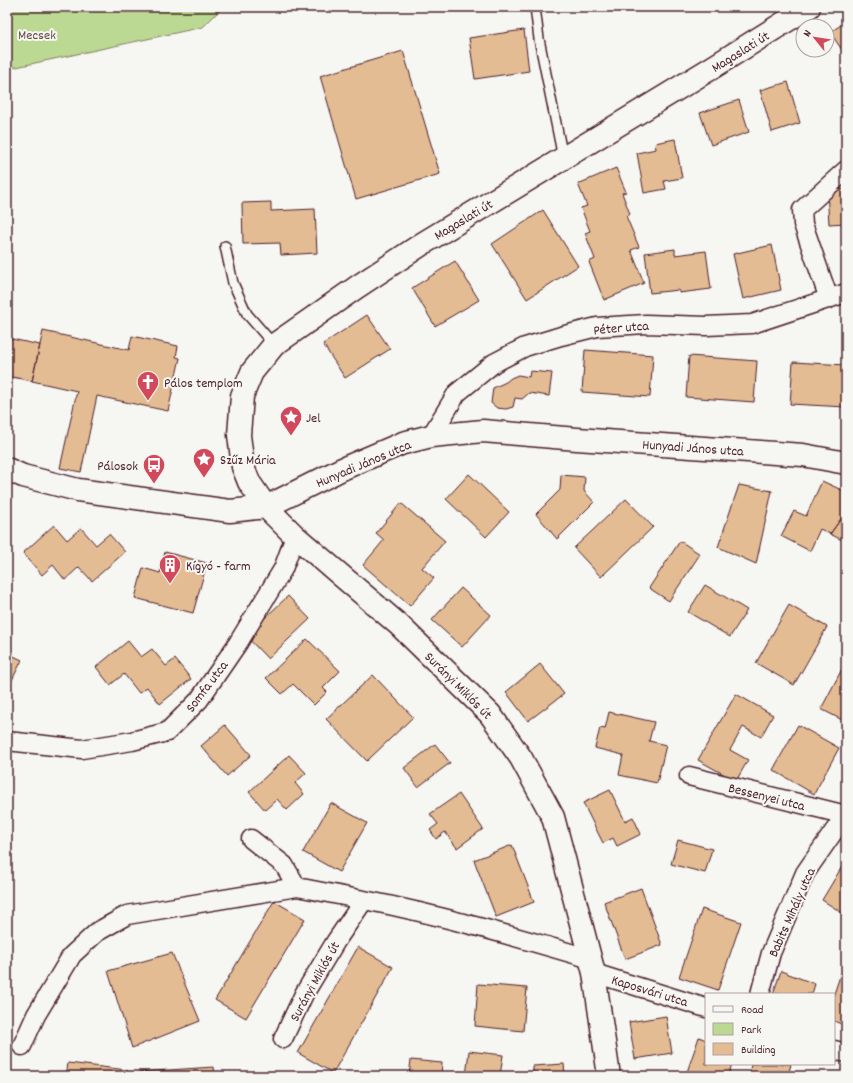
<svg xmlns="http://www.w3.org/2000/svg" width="853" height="1083" viewBox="0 0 853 1083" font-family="Dekko,sans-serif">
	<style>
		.green { fill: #bbd992; stroke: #827c5e }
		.building { fill: #e3bc94; stroke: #4a1f2b }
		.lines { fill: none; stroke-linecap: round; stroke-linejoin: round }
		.lane-casing { stroke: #4a1f2b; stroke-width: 12 }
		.street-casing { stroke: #4a1f2b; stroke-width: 21 }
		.secondary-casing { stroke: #4a1f2b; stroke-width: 25 }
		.lane { stroke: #f6f6f2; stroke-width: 9 }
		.street { stroke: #f6f6f2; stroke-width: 18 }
		.secondary { stroke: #f6f6f2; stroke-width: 22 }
		.labels { text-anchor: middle; stroke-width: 4; stroke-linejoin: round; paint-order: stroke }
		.park-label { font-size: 14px; fill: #664e45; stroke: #f6f6f2 }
		.street-label { font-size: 14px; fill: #4a1f2b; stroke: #f6f6f2 }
		.poi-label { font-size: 14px; fill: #4a1f2b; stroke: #f6f6f2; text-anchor: start }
	</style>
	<rect width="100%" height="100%" fill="#f6f6f2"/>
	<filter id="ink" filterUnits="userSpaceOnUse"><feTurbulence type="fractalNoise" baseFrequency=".025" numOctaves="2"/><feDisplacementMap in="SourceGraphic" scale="8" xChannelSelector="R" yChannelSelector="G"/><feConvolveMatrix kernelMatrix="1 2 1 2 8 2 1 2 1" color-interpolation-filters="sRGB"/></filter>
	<g filter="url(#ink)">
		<path class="green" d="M7 7H223L203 27 7 69Z"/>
		<path class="building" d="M846 22V56L830 32Z
			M524 30 529 71 475 79 469 38Z
			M403 51 440 174 356 199 320 76Z
			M788 82 800 123 772 132 760 90Z
			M739 100 749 132 711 145 700 113Z
			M675 139 682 178 664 181 666 189 644 193 637 153 656 149 655 143Z
			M616 168 626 192 622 193 630 214 626 216 639 247 631 250 644 283 604 300 589 262 595 259 585 233 590 231 581 208 587 206 578 184Z
			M846 189V223L829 224 827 190Z
			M271 202V211L315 209 317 253 281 255 280 243 243 244 242 203Z
			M543 210 578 266 527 299 492 244Z
			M772 245 781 290 743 299 733 254Z
			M675 249V255L706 251 711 289 679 293V290L650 293 645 253Z
			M455 261 479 300 435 326 412 288Z
			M367 315 390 349 345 378 323 344Z
			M43 331 129 350 132 336 178 346 176 357 180 358 168 411 97 396 81 472 60 468 77 391 32 381Z
			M7 338 40 345 32 381 7 376Z
			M585 350 653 355 650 397 582 392Z
			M689 356 757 361 754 402 686 397Z
			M793 362 846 365V407L790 404Z
			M530 371 552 373 549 396 529 393 522 399 515 398 513 407 506 409 497 408 491 403 493 388 506 382 511 378 518 375 529 377Z
			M469 474 509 512 486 537 446 499Z
			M561 475 585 477 584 491 594 502 557 539 536 514 560 490Z
			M822 481 846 492V512L830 534 820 529 810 551 781 536 794 511 806 516Z
			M739 485 772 491 756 564 718 547Z
			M626 499 653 527 601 577 574 548Z
			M401 503 445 541 422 568 434 578 410 606 363 565 384 540 376 533Z
			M846 512V542L830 534Z
			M54 525 67 540 81 528 96 545 109 534 125 552 92 581 79 567 65 580 53 565 42 575 23 553Z
			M680 541 700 554 669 601 649 588Z
			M165 552 207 563 193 613 135 598 143 568 160 573Z
			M705 585 747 610 730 637 688 612Z
			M461 588 491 615 462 647 432 620Z
			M288 596 310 619 268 659 246 636Z
			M789 605 827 627 794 685 756 663Z
			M307 639 340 671 323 688 327 692 314 705 293 684 282 694 266 678Z
			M128 641 141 657 152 649 166 666 175 659 191 679 160 704 147 687 139 693 124 674 110 685 96 667Z
			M7 653 22 660 7 690Z
			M540 664 564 694 528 721 506 692Z
			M842 669 846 671V722L821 709Z
			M373 675 413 717 367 761 326 719Z
			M736 694 773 715 761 737 743 727 730 750 748 760 736 781 698 760Z
			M609 712 654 722 649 741 666 745 657 783 619 775 623 755 595 748 600 728 605 729Z
			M225 725 251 755 227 776 201 746Z
			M798 725 839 748 814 794 773 770Z
			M435 744 450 763 418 787 404 768Z
			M289 755 306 773 295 783 304 794 287 810 277 799 265 810 249 792Z
			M610 790 625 821 633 817 641 834 617 846 613 838 603 843 583 803Z
			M459 794 483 829 457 848 445 832 436 839 430 830 438 824 430 814Z
			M331 803 367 823 339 872 303 852Z
			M678 840 712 849 705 873 671 864Z
			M512 845 534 902 496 917 474 860Z
			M846 860V911L844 914 822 900Z
			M641 888 662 945 625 959 604 902Z
			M274 901 305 919 246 1018 215 1000Z
			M702 909 741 922 718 990 679 977Z
			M358 947 393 967 333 1073 298 1053Z
			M172 953 200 1021 132 1048 108 971Z
			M781 971 815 984 812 994H773Z
			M841 973 846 974V1026L834 1021V994Z
			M478 984 527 988 523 1031 475 1026Z
			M666 1016 672 1053 635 1059 629 1022Z
			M699 1037 706 1040V1064H732L728 1076H700L687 1072Z
			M469 1051 503 1055 500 1076H466Z
			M411 1060 442 1063 441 1076H409Z
			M68 1063 127 1070V1076H66Z
			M564 1064 565 1076H533V1066Z
			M751 1064H791L788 1076H749Z
			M214 1067 215 1076H138V1072Z"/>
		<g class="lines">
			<g class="lane-casing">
				<path id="lane" d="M535 7 539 39 563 158
					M225 246 233 283 247 314 274 345"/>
			</g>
			<g class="street-casing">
				<path id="street" d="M829 299 803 224 802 210 846 170
					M431 436 457 393 494 363 525 347 561 336 597 327 646 324 706 326 752 324 846 293
					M7 741 82 749 132 741 167 732 199 700 238 643 283 569 295 536
					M689 776 846 815
					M251 839 284 865 297 887
					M594 973 706 1008
					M760 994 771 953 805 873 846 814
					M283 1039 304 994 336 941 364 900C441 915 516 937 591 959
					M22 1046 36 1015 72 955 97 932 127 915 297 887 364 900
					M834 1050 846 1053"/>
			</g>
			<g class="secondary-casing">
				<path id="secondary" d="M7 469 23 476 78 490 230 511 266 507 342 469 403 443 431 436 483 431 577 439 803 455 846 463
					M609 1076 594 973 553 817 521 758 490 714 399 625 295 536 266 507 249 482 243 467 239 435 242 396 252 372 274 345 357 287 422 244 710 69 809 7"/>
			</g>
			<use href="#lane" class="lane"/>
			<use href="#street" class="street"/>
			<use href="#secondary" class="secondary"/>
		</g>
	</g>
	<defs>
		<g id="church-pin" transform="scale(1.15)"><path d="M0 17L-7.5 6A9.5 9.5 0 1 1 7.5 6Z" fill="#d1495b" stroke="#f6f6f2"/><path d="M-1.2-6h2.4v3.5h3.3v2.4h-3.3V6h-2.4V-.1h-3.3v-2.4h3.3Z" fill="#fff"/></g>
		<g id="sight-pin" transform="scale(1.15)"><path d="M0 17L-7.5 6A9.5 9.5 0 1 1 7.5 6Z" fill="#d1495b" stroke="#f6f6f2"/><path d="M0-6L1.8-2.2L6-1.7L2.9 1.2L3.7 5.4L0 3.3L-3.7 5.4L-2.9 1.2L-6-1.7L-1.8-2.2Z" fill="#fff"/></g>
		<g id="bus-pin" transform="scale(1.15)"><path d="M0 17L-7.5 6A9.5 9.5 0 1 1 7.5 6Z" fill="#d1495b" stroke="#f6f6f2"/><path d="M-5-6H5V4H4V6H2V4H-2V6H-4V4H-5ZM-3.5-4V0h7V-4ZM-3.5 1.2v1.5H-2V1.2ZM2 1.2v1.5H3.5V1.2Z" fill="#fff"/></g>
		<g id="building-pin" transform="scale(1.15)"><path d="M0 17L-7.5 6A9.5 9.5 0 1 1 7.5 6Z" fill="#d1495b" stroke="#f6f6f2"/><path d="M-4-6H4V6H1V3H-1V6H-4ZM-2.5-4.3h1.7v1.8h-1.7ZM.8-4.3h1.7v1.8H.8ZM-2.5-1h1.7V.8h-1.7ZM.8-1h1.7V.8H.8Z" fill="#fff"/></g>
	</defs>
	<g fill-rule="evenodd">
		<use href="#church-pin" x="148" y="382"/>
		<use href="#sight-pin" x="291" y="417"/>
		<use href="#sight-pin" x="204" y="459"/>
		<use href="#bus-pin" x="154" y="465"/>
		<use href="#building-pin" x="170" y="565"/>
	</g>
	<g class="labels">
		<g class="park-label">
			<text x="37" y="39">Mecsek</text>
		</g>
		<g class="street-label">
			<text transform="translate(740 51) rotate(-32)" y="5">Magaslati út</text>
			<text transform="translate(463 219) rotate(-31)" y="5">Magaslati út</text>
			<text transform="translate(621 327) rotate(-5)" y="5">Péter utca</text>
			<text transform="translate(693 447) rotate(4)" y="5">Hunyadi János utca</text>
			<text transform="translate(363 463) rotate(-23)" y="5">Hunyadi János utca</text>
			<text transform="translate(459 685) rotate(45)" y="5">Surányi Miklós út</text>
			<text transform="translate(206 686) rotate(-53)" y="5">Somfa utca</text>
			<text transform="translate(767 796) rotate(14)" y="5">Bessenyei utca</text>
			<text transform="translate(791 912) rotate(-66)" y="5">Babits Mihály utca</text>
			<text transform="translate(314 981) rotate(-61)" y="5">Surányi Miklós út</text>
			<text transform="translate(650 990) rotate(17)" y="5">Kaposvári utca</text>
		</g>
		<g class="poi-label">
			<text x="164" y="387">Pálos templom</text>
			<text x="306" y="422">Jel</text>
			<text x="220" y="464">Szűz Mária</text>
			<text x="138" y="470" text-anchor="end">Pálosok</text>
			<text x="186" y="570">Kígyó - farm</text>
		</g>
	</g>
	<rect width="853" height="1083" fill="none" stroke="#f6f6f2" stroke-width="24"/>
	<rect x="12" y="12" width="829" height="1059" fill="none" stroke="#4a1f2b" stroke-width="1.5" filter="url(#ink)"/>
	<rect x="705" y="993" width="130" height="72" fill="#f6f6f2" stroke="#b1a0a2"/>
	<rect x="713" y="1006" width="20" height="6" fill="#f6f6f2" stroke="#b1a0a2"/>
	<text x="741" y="1013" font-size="12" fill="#4a1f2b">Road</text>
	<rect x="713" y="1023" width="20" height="12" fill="#bbd992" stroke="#b1a0a2"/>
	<text x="741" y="1033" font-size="12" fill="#4a1f2b">Park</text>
	<rect x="713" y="1043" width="20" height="12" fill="#e3bc94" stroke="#b1a0a2"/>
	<text x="741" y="1053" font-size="12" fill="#4a1f2b">Building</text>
	<g transform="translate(815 38) rotate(300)"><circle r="19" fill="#f6f6f2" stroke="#b1a0a2"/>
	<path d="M0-3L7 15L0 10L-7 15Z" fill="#d1495b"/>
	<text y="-6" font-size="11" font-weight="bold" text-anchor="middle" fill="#4a1f2b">N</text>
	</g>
</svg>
